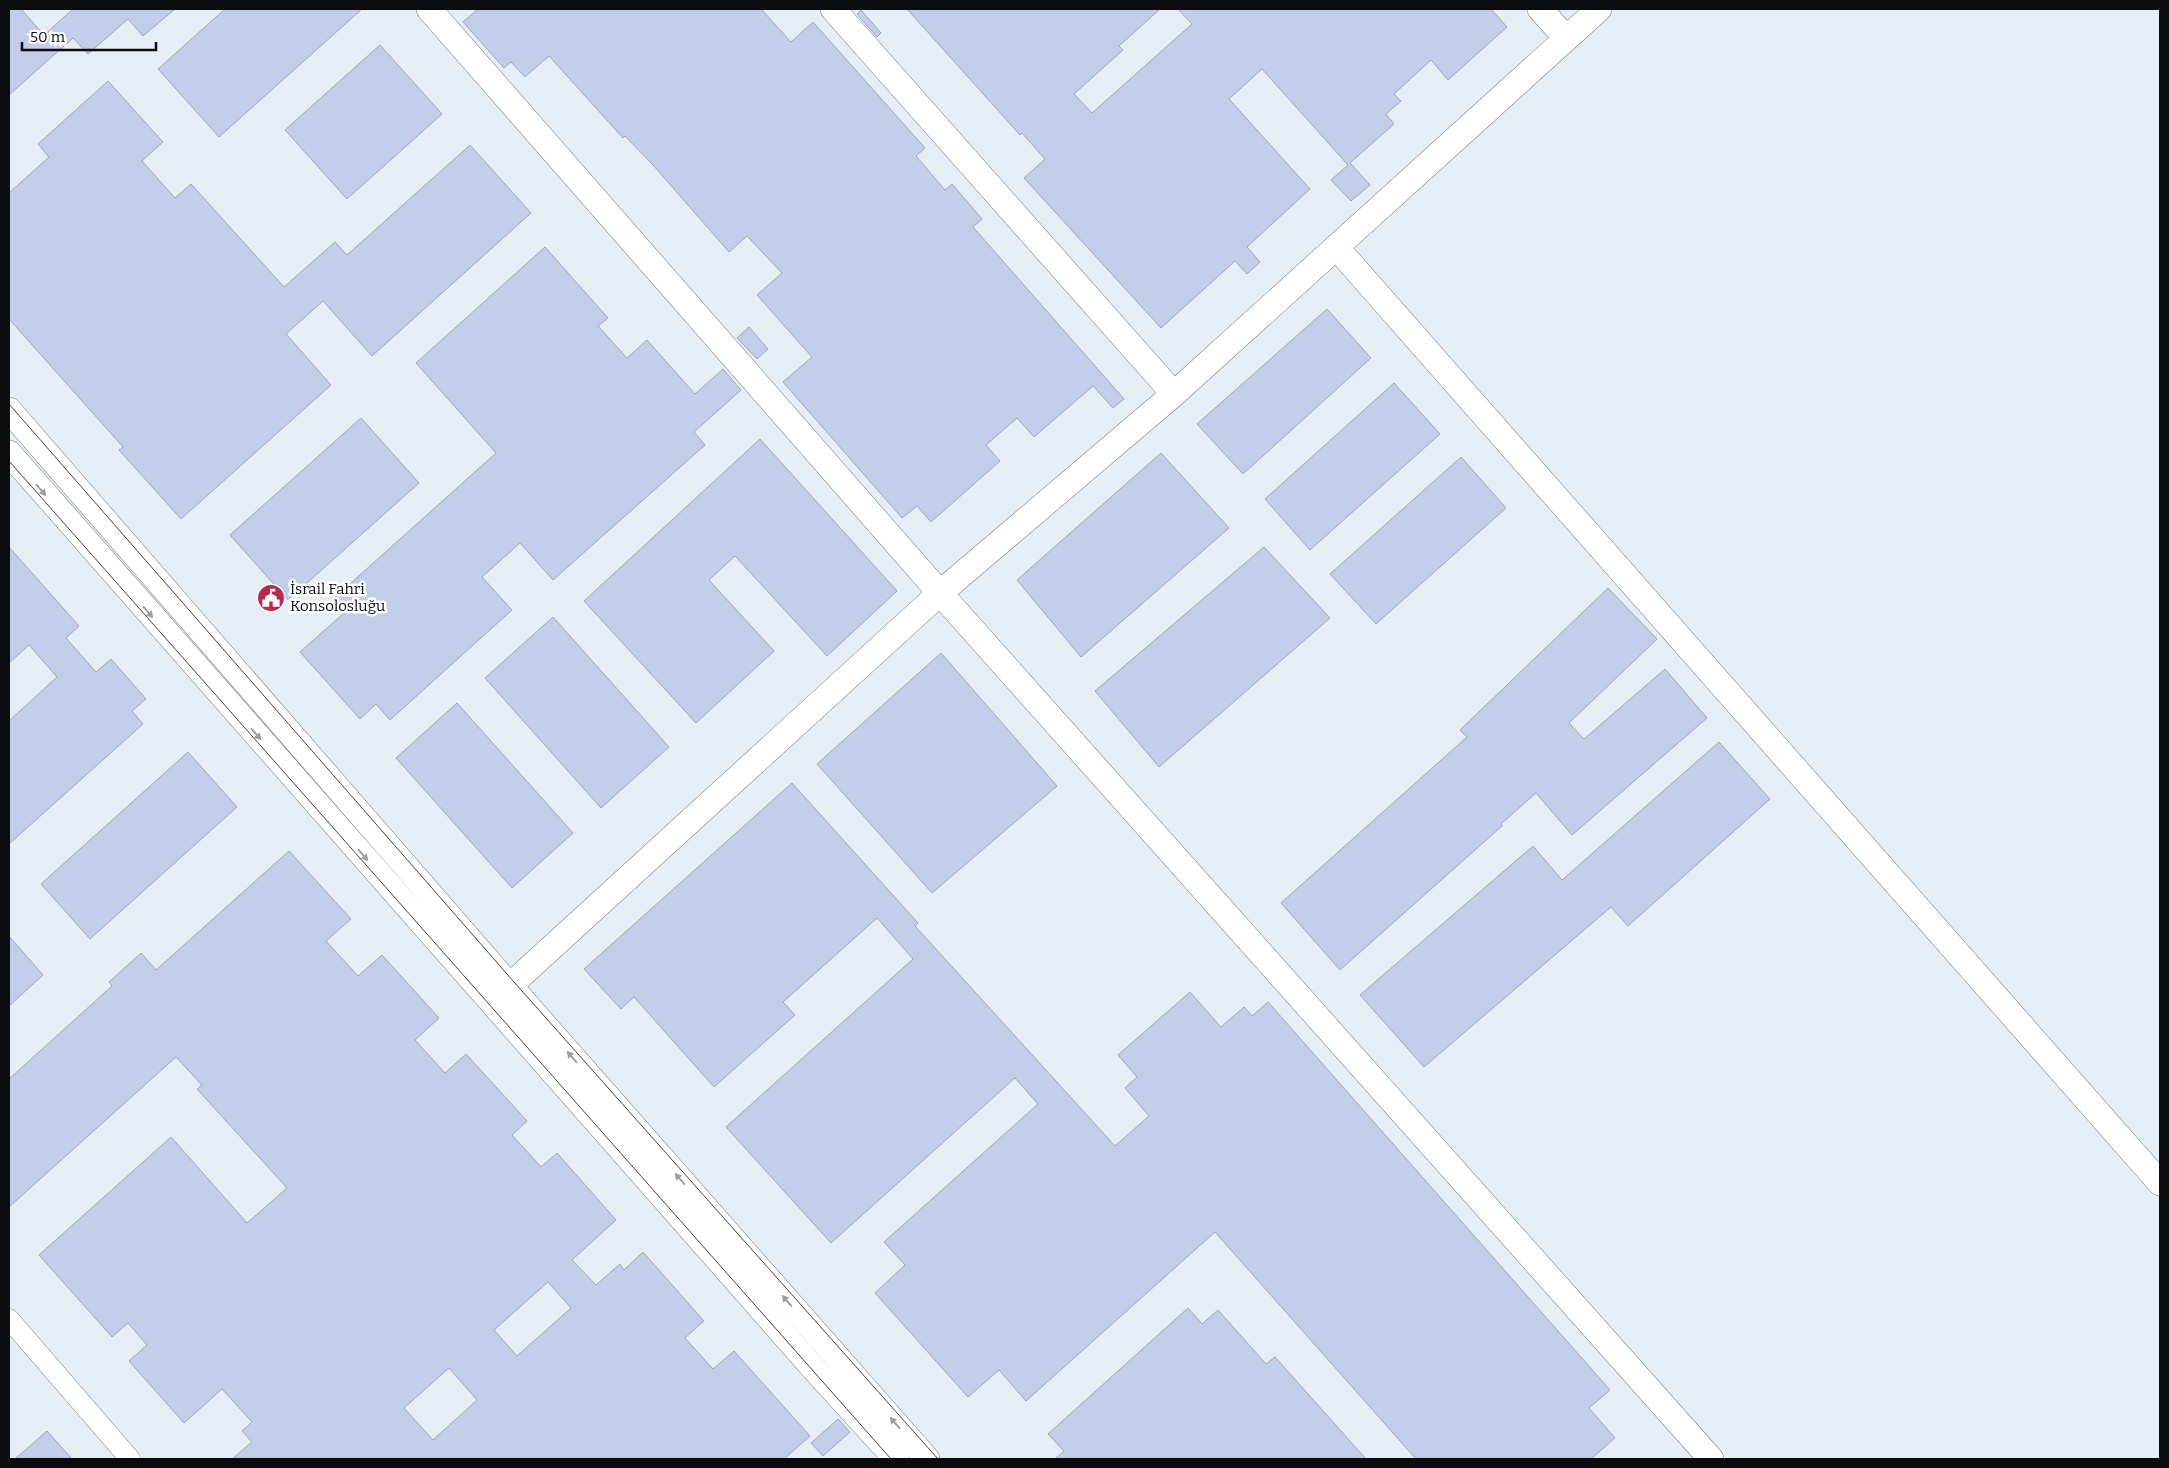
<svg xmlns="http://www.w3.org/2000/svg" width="2169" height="1468" viewBox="0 0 2169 1468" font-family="Bitter,serif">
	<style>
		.building { fill: #c2cdea; stroke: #a3a6af; fill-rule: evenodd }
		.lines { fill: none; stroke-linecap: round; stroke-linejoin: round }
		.minor-casing { stroke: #757d83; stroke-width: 21 }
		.tertiary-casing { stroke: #757d83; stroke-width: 26 }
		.minor { stroke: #fff; stroke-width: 20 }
		.tertiary { stroke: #fff; stroke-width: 25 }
		.tram { stroke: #404448; stroke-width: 1 }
		.oneway { fill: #9d9e9f }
		.labels { text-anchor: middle; stroke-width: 5; stroke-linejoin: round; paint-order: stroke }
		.poi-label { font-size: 15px; fill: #0a0c0f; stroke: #fff; text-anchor: start }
	</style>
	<rect width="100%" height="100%" fill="#e5eef5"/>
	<path class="building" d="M9 9H21L44 35 73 9H175L143 36 128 19 88 54 73 38 9 95Z
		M225 9H362L219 137 158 69Z
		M478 9H761L791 42 813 22 925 148 916 156 945 190 952 184 982 219 973 227 1124 399 1113 408 1093 386 1034 437 1017 418 986 445 1000 461 931 522 917 506 902 518 783 382 812 357 757 295 782 273 747 236 729 252 653 165 625 136 623 138 549 56 525 77 511 62 504 68 463 22Z
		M907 9H1160L1119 46 1123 50 1074 94 1092 113 1192 24 1178 9H1491L1507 27 1448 80 1431 60 1394 94 1401 101 1386 114 1394 124 1350 163 1370 185 1351 201 1331 180 1348 165 1262 69 1229 99 1310 189 1247 247 1260 262 1247 274 1235 261 1161 328 1024 178 1045 159 1022 133 1020 135Z
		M861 10 881 33 877 37 857 14Z
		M380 45 442 114 347 199 285 130Z
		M108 81 163 142 142 161 175 198 191 184 284 287 335 242 347 255 470 145 531 213 372 356 323 301 286 334 331 385 181 519 119 450 123 447 9 319V193L49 157 38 144Z
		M545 247 608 318 598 326 627 358 647 340 695 394 723 369 741 390 694 432 705 445 553 580 520 543 482 577 512 610 390 720 376 704 360 719 300 652 344 613 332 600 496 453 416 363Z
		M1327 309 1371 358 1243 474 1197 424Z
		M749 327 768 349 757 359 737 338Z
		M1394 383 1440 434 1310 550 1265 499Z
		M361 418 419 483 288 600 230 535Z
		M760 439 897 591 827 656 735 556 709 580 774 651 696 723 584 601Z
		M1161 453 1229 528 1081 657 1017 580Z
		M1461 457 1506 508 1376 624 1330 574Z
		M9 547 79 626 66 638 96 672 111 659 146 699 132 711 143 724 9 844V721L57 677 29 645 9 663Z
		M1264 547 1330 618 1159 767 1095 691Z
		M1608 588 1657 639 1569 723 1584 739 1665 669 1707 718 1572 835 1536 793 1501 824 1502 826 1340 970 1281 903 1467 737 1460 730Z
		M553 617 669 747 601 808 485 678Z
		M941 653 1057 786 932 893 817 764Z
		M457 703 573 833 512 888 396 758Z
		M1719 742 1770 799 1628 926 1611 907 1424 1067 1360 995 1533 846 1562 880Z
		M188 752 237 807 90 939 41 884Z
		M792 783 918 923 915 926 1115 1146 1149 1116 1125 1088 1137 1077 1118 1055 1190 992 1221 1027 1244 1007 1252 1016 1268 1002 1610 1390 1589 1408 1615 1438 1591 1459H1416L1215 1232 1026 1401 999 1370 968 1397 875 1293 905 1265 884 1242 1038 1104 1015 1078 831 1243 726 1127 913 959 877 918 783 1002 795 1015 714 1087 634 997 621 1009 584 969Z
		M289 851 351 919 326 941 358 976 382 955 439 1018 415 1040 445 1073 466 1054 527 1121 512 1135 541 1167 557 1153 616 1220 572 1260 596 1285 620 1264 624 1270 643 1252 704 1321 685 1338 713 1369 734 1351 810 1436 784 1459H232L252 1442 242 1431 252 1422 222 1389 184 1423 129 1361 147 1345 128 1323 112 1337 39 1255 171 1137 247 1223 287 1188 197 1089 202 1085 176 1057 9 1207V1079L112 986 109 982 141 953 156 970ZM548 1282 571 1308 517 1356 494 1330ZM449 1368 477 1400 433 1440 404 1408Z
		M9 936 43 975 9 1006Z
		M1188 1308 1202 1324 1218 1310 1266 1364 1275 1357 1366 1459H1055L1064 1451 1048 1434Z
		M838 1419 850 1432 823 1456 811 1443Z
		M47 1431 72 1459H15Z"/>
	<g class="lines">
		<g class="minor-casing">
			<path id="minor" d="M9 1319 130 1459"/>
		</g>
		<g class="tertiary-casing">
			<path id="tertiary" d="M429 9 940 593 1711 1459
				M833 9 1174 394
				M1540 9 1566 38
				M1336 247 2160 1183
				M9 410 510 986 927 1459
				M9 453 815 1370 896 1459
				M492 1002 940 593 1174 394 1599 9"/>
		</g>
		<use href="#minor" class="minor"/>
		<use href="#tertiary" class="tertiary"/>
		<path class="tram" d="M9 404 514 982 938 1459
			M9 461 891 1459"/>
	</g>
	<defs><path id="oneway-solid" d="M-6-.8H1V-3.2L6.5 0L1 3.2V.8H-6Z" transform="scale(1.25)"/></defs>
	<g class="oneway">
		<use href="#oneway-solid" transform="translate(41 490) rotate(49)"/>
		<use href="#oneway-solid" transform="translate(148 612) rotate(49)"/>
		<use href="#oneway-solid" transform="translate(256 734) rotate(49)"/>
		<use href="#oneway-solid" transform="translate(363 855) rotate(49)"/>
		<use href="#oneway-solid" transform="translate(572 1057) rotate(-131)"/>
		<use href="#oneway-solid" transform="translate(680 1179) rotate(-131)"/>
		<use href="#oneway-solid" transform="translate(787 1301) rotate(-131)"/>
		<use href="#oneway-solid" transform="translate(895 1423) rotate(-131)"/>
	</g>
	<defs>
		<g id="civic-disc" transform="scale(1.4375)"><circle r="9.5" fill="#b82850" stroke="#fff"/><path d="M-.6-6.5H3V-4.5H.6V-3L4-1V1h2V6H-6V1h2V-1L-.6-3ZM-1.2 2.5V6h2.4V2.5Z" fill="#fff"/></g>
	</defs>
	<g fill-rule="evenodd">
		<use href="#civic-disc" x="271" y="598"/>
	</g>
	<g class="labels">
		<g class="poi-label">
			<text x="290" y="594">İsrail Fahri<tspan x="290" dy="17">Konsolosluğu</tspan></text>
		</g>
	</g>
	<rect width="2169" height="1468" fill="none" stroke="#0a0c0f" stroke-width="20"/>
	<path d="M22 42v8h134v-8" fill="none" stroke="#0a0c0f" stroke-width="2.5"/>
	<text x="30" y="42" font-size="15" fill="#0a0c0f" stroke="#ffffff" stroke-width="4" paint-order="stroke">50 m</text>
</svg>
